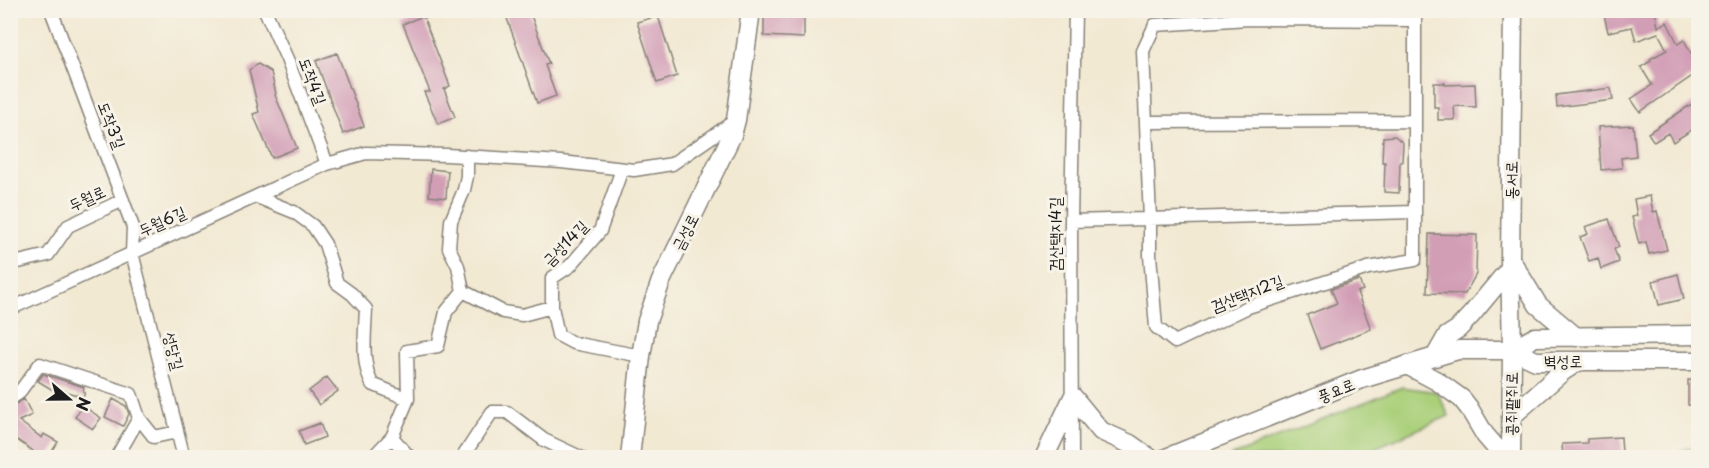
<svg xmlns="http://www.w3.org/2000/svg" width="1709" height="468" viewBox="0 0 1709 468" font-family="'Playpen Sans','Poor Story',sans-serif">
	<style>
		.green { fill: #aad07a; stroke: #63764b; stroke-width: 1.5 }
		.building { fill: #d29eb6 }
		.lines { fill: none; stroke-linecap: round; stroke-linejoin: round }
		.street-casing { stroke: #878278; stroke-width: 15 }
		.secondary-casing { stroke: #878278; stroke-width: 21 }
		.street { stroke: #fff; stroke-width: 12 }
		.secondary { stroke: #fff; stroke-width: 18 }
		.labels { text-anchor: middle; stroke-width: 6; stroke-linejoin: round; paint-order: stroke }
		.street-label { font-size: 16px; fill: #1c1c1c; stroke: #f7f3e8 }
	</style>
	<rect width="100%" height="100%" fill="#f7f3e8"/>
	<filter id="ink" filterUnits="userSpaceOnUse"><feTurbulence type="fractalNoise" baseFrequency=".0167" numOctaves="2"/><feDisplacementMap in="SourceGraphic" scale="12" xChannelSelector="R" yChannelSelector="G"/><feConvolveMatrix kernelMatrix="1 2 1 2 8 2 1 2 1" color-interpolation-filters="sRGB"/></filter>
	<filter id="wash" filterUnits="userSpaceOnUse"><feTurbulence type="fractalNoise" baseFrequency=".008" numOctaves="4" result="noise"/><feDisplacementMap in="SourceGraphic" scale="24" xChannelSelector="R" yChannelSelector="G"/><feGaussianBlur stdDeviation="1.35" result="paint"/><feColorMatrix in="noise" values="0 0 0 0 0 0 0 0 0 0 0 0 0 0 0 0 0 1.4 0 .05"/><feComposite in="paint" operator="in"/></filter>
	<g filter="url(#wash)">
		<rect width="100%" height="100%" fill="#f2e9d3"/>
		<path class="green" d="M1402 387 1437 392 1449 416 1354 457H1229Z
			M1698 446V457H1679L1678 451Z"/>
		<g id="blocks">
			<path class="building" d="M504 10H529L549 64 545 65 556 96 537 103Z
				M764 10H804V38L764 36Z
				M1603 10H1655L1658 27 1667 22 1678 44 1684 40 1695 60 1698 58V72L1640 112 1631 99 1652 85 1641 67 1651 61 1650 59 1667 50 1658 33 1636 41 1632 27 1608 32Z
				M423 16 450 86 444 89 455 117 438 124 424 92H430L403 24Z
				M658 16 677 76 657 83 637 22Z
				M337 53 364 126 343 134 316 61Z
				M258 64 271 72 276 94 275 95 297 148 272 158 253 114 259 112 249 70Z
				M1434 83H1445V85L1475 84 1476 107 1454 106 1455 120H1438V107H1434Z
				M1611 88 1613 100 1557 107 1556 95Z
				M1698 100V126L1673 142 1668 133 1654 142 1648 133Z
				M1633 125 1636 156 1621 158 1622 168 1601 170 1598 127Z
				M1395 136 1403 143 1402 162H1400L1399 193 1384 192 1385 162H1382L1383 137Z
				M431 169 448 171 446 198 429 196Z
				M1650 196 1653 212 1657 211 1667 250 1649 254 1646 242 1639 244 1632 217 1637 216 1634 199Z
				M1609 219 1619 247 1614 249 1619 262 1601 269 1598 258 1589 261 1580 237 1588 234 1585 227Z
				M1429 234 1477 235 1476 274 1465 294 1427 293Z
				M1678 274 1684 299 1659 305 1653 281Z
				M1359 280 1363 290 1357 292 1371 329 1320 349 1307 315 1337 303 1331 289Z
				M43 374 84 387 83 392 85 393 83 397 58 389 56 392 38 381Z
				M327 377 338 391 319 405 309 391Z
				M1688 380H1698V405H1688Z
				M24 399 32 415 19 421 42 438 44 434 58 442 48 458H29L33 451 10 435V407Z
				M113 399 126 406 129 414 123 426 105 417Z
				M83 406 101 418 93 429 75 417Z
				M320 423 325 437 304 445 299 431Z
				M1621 437 1622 454 1584 455V458H1563L1562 444 1587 443V439Z"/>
		</g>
	</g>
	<g filter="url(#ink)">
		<use href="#blocks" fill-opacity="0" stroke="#878278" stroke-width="1.5"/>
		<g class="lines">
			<g class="street-casing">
				<path id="street" d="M51 10 133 227 132 253 184 458
					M265 10 287 59 327 164
					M1415 10V260L1368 268 1248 307 1175 342 1156 327 1150 255V220L1143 51 1155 25 1248 19 1415 20
					M1146 122 1415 121
					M622 169 600 231 570 266 552 278V307L558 335 573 343 641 356
					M257 197 294 212 313 226 325 244 337 283 352 294 366 309C365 334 361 362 372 384L408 399
					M1071 221 1415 212
					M10 264 48 255 68 226 123 200
					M463 291 458 266 449 248 451 221 464 190 467 176V156
					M10 309 327 164 366 153 447 155 561 162 634 170 672 164 736 120
					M10 399 18 394 40 364 131 394 139 418 116 458
					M139 418 154 437 177 432
					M392 437 410 458
					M372 458 392 437 408 399 407 351 438 346 446 312 463 291 503 312 522 315 552 307
					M462 458 492 412H507L544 440 582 458
					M1072 458 1071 221 1075 10"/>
			</g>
			<g class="secondary-casing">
				<path id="secondary" d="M1512 262 1538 305 1576 337
					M1512 350 1535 337 1698 335
					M1435 357 1447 336 1458 329 1472 314 1510 268
					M1407 365 1437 381 1462 399 1469 408 1485 435 1505 458
					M1511 417 1562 372 1579 361
					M630 458 641 356 647 321 661 281 732 135 736 120 751 10
					M1044 458 1073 397 1101 431 1130 444 1150 458
					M1166 458 1362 379 1458 350H1512L1536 361H1698
					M1511 458 1512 350 1510 259 1513 10"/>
			</g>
			<use href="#street" class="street"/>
			<use href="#secondary" class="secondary"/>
		</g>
	</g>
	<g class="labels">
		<g class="street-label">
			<text transform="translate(313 81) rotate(69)" y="6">도작4길</text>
			<text transform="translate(112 125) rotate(69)" y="6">도작3길</text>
			<text transform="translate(1511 180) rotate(-89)" y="6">동서로</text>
			<text transform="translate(87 198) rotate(-25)" y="6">두월로</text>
			<text transform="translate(162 221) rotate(-24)" y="6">두월6길</text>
			<text transform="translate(685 232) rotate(-63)" y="6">금성로</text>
			<text transform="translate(1055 234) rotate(-90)" y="6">검산택지4길</text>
			<text transform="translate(565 243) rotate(-46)" y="6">금성14길</text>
			<text transform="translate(1247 293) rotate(-21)" y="6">검산택지2길</text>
			<text transform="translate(174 351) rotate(76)" y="6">성당길</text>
			<text x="1563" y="367">벽성로</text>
			<text transform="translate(1336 390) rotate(-22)" y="6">풍요로</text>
			<text transform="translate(1511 404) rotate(-89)" y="6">콩쥐팥쥐로</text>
		</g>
	</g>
	<rect width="1709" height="468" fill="none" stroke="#f7f3e8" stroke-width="36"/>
	<g transform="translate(69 399) rotate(110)" stroke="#f7f3e8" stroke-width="4.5" paint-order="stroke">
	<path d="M0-4.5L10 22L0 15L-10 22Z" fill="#1c1c1c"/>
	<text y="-9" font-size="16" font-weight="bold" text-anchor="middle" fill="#1c1c1c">N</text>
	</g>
</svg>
